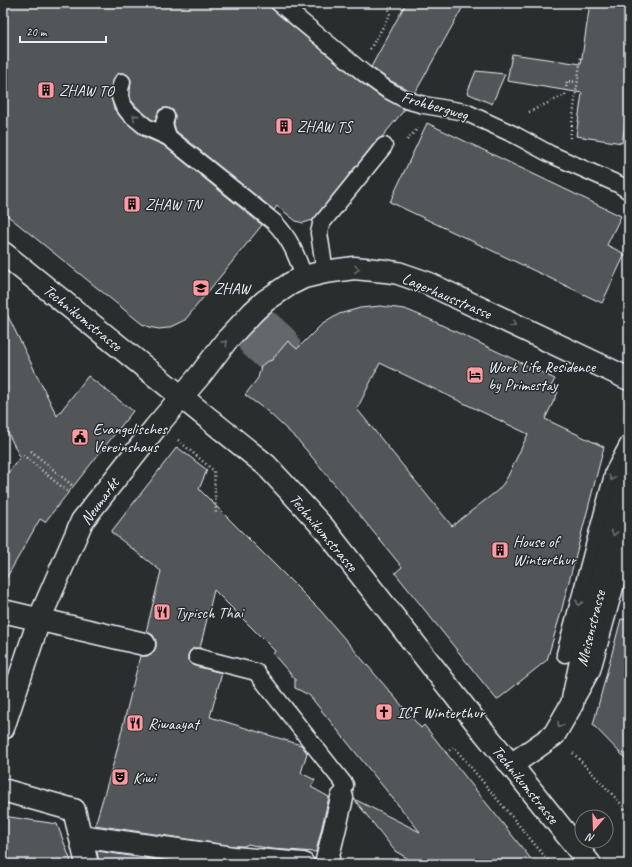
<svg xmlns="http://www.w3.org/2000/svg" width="632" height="867" viewBox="0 0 632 867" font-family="Caveat,sans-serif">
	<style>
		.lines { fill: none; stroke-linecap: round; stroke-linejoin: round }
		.river { stroke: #63686b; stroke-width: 52 }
		.building { fill: #535759; stroke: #e8f1f8; fill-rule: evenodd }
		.lane-casing { stroke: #e8f1f8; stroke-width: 19 }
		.street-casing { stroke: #e8f1f8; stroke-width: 25 }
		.primary-casing { stroke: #e8f1f8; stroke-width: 25 }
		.path { stroke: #e8f1f8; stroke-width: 2.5; stroke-dasharray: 1 3; stroke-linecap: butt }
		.lane { stroke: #2a2d2e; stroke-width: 16 }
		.street { stroke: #2a2d2e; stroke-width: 22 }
		.primary { stroke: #2a2d2e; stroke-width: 22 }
		.oneway { stroke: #6c7275 }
		.labels { text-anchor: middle; stroke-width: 3; stroke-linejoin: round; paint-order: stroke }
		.poi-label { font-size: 16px; fill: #e8f1f8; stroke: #2a2d2e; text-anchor: start }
		.street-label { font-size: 16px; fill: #e8f1f8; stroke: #2a2d2e }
	</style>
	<rect width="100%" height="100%" fill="#2a2d2e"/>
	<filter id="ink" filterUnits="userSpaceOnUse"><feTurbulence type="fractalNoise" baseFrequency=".025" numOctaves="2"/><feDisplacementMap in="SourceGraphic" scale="8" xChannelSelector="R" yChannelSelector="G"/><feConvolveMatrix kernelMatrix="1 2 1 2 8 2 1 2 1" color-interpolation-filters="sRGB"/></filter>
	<g filter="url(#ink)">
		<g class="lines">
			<path class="river" d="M262 336 275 348"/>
		</g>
		<path class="building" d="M3 3H267L273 10 359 81 381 97 405 109 382 137 377 140 313 220 303 223 296 221 277 206 274 210 176 131 174 124 175 115 173 110 168 108H163L159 110 155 121 151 119 136 106 131 100 130 95 131 80 129 76 124 73H120L116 75 111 87V97L114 109 123 120 142 136 163 145 262 225 185 320 168 328 159 329 150 327 142 324 3 212Z
			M406 3H465L415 93 391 81 371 67Z
			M590 3H629V101L622 143 576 136 582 93 507 81 512 54 581 64Z
			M476 71 505 74 492 104 467 93Z
			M427 123 621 216 607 245 625 254 602 303 390 202Z
			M3 306 57 416 88 376 133 411 45 522 40 519 3 584V480L20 457 3 423Z
			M380 306 405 309 429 319 555 379 550 388 558 392 545 419 604 447 560 616 547 660 497 700 395 573 402 567 317 463 297 439 267 411 245 395 258 378 261 366 266 362 272 360 288 341 297 349 321 325 339 314 360 308ZM380 363 528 434 508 476 503 484 497 491 452 526 357 409Z
			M177 447 207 470 199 489 320 610 421 728 424 725 535 864H417L395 851 354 799 420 832 309 695 295 688V679L273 654 275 651 214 590 200 648H194L190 651 188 655V660L191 664 195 666 222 673 210 717 301 745 307 753 301 773 315 780 311 787 329 797 316 852 271 849 248 844 244 846H234L95 825 115 758 140 656H148L153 653 156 647V641L153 635 146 632 161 571 111 532Z
			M621 619 629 620V762L593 725Z
			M3 816 57 824 72 864H3Z
			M97 851 170 862 169 864H99Z"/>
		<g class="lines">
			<g class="lane-casing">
				<path id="lane" d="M279 3 365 74 386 89 406 100 424 105 465 112 515 135 550 154 620 185 629 191
					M122 82 120 89V97L123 105 129 113 146 127 168 137 274 222C290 238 297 256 304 277
					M166 117 164 124 168 137
					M325 272 319 233 321 224 384 146
					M565 654 614 471 629 443
					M197 657 256 672 345 785 342 798
					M578 695 592 670 629 537"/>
			</g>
			<g class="street-casing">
				<path id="street" d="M3 611 144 644
					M3 728 39 620 82 521 155 428 201 374 226 341 253 312 265 301 290 284 304 277 325 272 354 268 385 271 398 273 427 283 629 379
					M511 765 554 735 572 704 582 656 629 468
					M3 790 74 810 87 864
					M80 836 233 858 303 864
					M326 864 342 798"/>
			</g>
			<g class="primary-casing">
				<path id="primary" d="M3 253 266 465 324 528 479 726 511 765 590 864"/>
			</g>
			<path class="path" d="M370 49 390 15 388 3
				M529 112 565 95 567 81 577 82
				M570 138 581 56
				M407 140 418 128
				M178 440 214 471 216 515
				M31 451 73 486
				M23 455 68 492
				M446 753 454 747 551 864
				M573 753 627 810 629 815"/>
			<use href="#lane" class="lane"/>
			<use href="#street" class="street"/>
			<use href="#primary" class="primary"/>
		</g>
		<defs><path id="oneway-chevron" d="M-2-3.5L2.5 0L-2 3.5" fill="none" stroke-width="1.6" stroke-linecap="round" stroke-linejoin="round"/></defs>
		<g class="oneway">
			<use href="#oneway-chevron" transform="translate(135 117) rotate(-140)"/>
			<use href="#oneway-chevron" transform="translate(357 269) rotate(2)"/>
			<use href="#oneway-chevron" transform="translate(513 324) rotate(26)"/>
			<use href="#oneway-chevron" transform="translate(225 343) rotate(-50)"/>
			<use href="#oneway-chevron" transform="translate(612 478) rotate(105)"/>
			<use href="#oneway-chevron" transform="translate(614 533) rotate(104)"/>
			<use href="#oneway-chevron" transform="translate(579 603) rotate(105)"/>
			<use href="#oneway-chevron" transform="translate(560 725) rotate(121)"/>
		</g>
	</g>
	<defs>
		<g id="building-square" transform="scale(0.9)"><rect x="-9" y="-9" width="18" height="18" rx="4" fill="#ff9aa2" stroke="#2a2d2e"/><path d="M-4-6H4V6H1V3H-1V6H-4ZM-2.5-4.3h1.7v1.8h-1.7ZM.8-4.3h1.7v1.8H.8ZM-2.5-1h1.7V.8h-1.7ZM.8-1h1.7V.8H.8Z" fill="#111"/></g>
		<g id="university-square" transform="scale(0.9)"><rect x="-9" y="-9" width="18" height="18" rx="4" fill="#ff9aa2" stroke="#2a2d2e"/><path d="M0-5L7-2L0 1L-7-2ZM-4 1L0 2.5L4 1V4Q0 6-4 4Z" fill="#111"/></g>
		<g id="hotel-square" transform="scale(0.9)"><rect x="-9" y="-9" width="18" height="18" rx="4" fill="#ff9aa2" stroke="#2a2d2e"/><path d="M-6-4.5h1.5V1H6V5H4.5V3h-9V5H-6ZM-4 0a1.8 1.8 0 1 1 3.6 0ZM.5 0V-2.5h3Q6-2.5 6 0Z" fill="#111"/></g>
		<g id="civic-square" transform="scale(0.9)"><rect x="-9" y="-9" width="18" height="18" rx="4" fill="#ff9aa2" stroke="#2a2d2e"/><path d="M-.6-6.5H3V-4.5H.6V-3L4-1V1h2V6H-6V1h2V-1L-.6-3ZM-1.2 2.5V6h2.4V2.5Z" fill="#111"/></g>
		<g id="restaurant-square" transform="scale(0.9)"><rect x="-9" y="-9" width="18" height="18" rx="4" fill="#ff9aa2" stroke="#2a2d2e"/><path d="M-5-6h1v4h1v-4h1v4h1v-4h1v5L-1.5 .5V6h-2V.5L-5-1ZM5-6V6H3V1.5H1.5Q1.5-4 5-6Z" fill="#111"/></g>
		<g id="church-square" transform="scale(0.9)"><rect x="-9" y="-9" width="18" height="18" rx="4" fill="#ff9aa2" stroke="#2a2d2e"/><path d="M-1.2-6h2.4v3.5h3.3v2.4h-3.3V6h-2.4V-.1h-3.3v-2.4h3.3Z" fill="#111"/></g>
		<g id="theatre-square" transform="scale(0.9)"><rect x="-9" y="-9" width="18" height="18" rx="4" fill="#ff9aa2" stroke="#2a2d2e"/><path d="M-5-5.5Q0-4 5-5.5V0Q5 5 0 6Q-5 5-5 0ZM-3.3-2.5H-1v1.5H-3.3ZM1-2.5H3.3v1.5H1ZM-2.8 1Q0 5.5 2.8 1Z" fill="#111"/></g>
	</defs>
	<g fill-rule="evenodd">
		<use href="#building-square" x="46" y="90"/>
		<use href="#building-square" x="284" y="126"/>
		<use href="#building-square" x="132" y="204"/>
		<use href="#university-square" x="201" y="288"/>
		<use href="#hotel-square" x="475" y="375"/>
		<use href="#civic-square" x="80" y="437"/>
		<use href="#building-square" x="500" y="550"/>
		<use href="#restaurant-square" x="162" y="612"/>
		<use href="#church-square" x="384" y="712"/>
		<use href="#restaurant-square" x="135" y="723"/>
		<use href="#theatre-square" x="120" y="777"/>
	</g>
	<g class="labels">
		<g class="poi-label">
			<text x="59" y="96">ZHAW TO</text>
			<text x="297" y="132">ZHAW TS</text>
			<text x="145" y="210">ZHAW TN</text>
			<text x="214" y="294">ZHAW</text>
			<text x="488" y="372">Work Life Residence<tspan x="488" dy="18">by Primestay</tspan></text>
			<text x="93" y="434">Evangelisches<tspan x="93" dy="18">Vereinshaus</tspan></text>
			<text x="513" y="547">House of<tspan x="513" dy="18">Winterthur</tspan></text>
			<text x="175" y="618">Typisch Thai</text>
			<text x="397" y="718">ICF Winterthur</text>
			<text x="148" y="729">Riwaayat</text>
			<text x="133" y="783">Kiwi</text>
		</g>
		<g class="street-label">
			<text transform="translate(435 105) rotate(16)" y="6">Frohbergweg</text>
			<text transform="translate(447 295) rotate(23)" y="6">Lagerhausstrasse</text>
			<text transform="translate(83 317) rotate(39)" y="6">Technikumstrasse</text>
			<text transform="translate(99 501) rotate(-54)" y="6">Neumarkt</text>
			<text transform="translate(324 532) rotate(50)" y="6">Technikumstrasse</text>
			<text transform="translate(590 628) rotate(-76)" y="6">Meisenstrasse</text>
			<text transform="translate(526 784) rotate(51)" y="6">Technikumstrasse</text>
		</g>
	</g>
	<rect width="632" height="867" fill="none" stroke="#2a2d2e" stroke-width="16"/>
	<rect x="8" y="8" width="616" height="851" fill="none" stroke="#e8f1f8" stroke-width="1.5" filter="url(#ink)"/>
	<g transform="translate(594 829) rotate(199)"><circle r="19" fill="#2a2d2e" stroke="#767b7f"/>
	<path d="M0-3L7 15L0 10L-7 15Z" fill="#ff9aa2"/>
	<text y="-6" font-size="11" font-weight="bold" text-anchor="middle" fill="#e8f1f8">N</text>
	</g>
	<path d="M20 36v6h86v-6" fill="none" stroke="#e8f1f8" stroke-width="2"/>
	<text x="26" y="36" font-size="12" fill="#e8f1f8" stroke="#2a2d2e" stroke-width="3" paint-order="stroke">20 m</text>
</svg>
